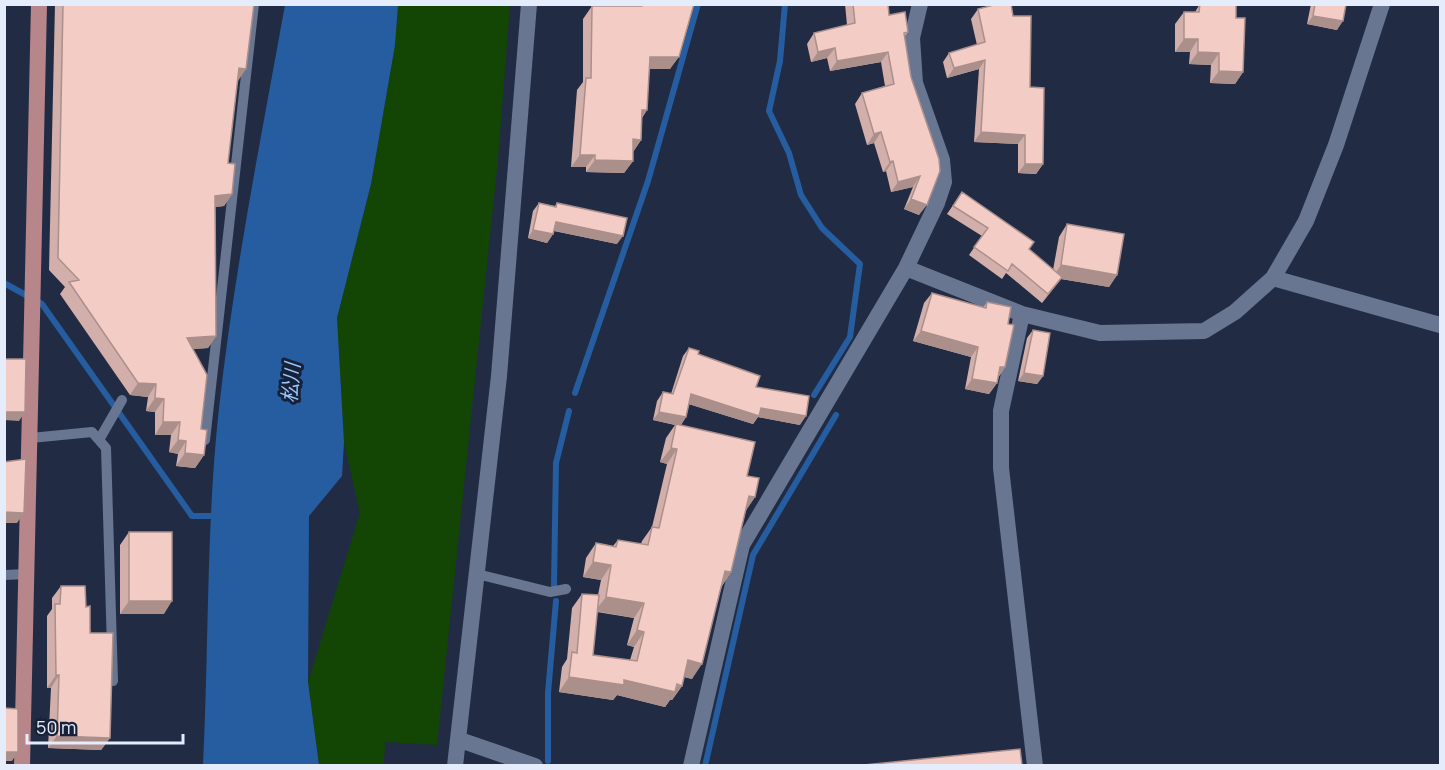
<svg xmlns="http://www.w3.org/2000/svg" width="1445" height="770" viewBox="0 0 1445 770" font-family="Manrope,'Noto Sans JP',sans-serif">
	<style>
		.green { fill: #134505 }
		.water { fill: #255da0 }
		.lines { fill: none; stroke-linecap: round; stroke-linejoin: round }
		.stream { stroke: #255da0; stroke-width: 6 }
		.service { stroke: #687692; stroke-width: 10 }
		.minor { stroke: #687692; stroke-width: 16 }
		.primary { stroke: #b7868a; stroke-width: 16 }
		.wall { fill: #d2afaa; fill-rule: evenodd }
		.shaded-wall { fill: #ab8f8b }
		.building { fill: #f4ccc6; stroke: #ab8f8b; stroke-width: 1.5 }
		.labels { text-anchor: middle; stroke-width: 6; stroke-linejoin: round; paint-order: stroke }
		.water-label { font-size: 20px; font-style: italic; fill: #9bc7fe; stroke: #172239 }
	</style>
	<rect width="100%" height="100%" fill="#212c44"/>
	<path class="green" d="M398 5H510L498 159 437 745 386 742 383 765H319L308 682 360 513 344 442 337 319 371 184 395 45Z"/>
	<path class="water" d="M285 5H398L395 45 371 184 337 318 344 442 342 476 309 516 308 682 319 765H203C209 647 206 526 219 408 234 273 261 138 285 5Z"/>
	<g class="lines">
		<path class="stream" d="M785 4 780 61 769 111 789 153 801 195 822 228 860 264 850 337 814 395
			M4 283 42 304 192 516H219
			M575 393 648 181 698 4
			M554 585 556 463 569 411
			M548 761V693L556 601
			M705 766 753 555 836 415"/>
		<path class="service" d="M31 438 92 432 106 448 113 681
			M99 440 122 400
			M205 440 254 4
			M477 574 550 592 566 589
			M4 575 28 574"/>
		<path class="minor" d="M906 268 1022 314 1100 333 1204 331 1235 312 1273 278 1306 221 1336 145 1382 4
			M1273 278 1440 325
			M1022 314 1001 411V468L1035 766
			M460 740 535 766
			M455 766 499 376 529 4
			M691 766 742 545 906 268 937 203 944 182 942 160 915 83 912 38 920 4"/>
		<path class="primary" d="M22 766 39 4"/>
	</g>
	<path class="wall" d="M55 4H254L237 81 228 163 232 194 224 206 215 207 216 336 208 348 193 349 204 455 195 468 176 466 178 454 169 452 171 435H155V412L146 411 148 397 130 395 60 294 65 287 49 270Z
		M638 4H694L670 69H649L647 110 642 118 641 140 633 152V161L624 173 586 172V167H571L577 90 583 82V19L592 6H638Z
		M845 4H888L889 15 908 32 904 37 911 77 939 159 919 215 904 209 913 187 891 192 886 171 883 172 874 143 867 145 855 104 862 93 885 86 881 62 830 71 827 58 811 62 807 44 814 33 847 25Z
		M1200 4 1236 18 1243 72 1235 84 1210 83 1211 65 1189 64 1190 52H1175V24L1184 12H1195Z
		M1311 4H1346L1337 30 1307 24Z
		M978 9 1030 87 1043 164 1036 174 1018 173V144L974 142 979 69 947 78 943 62 949 53 977 45 971 19Z
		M962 192 1053 270 1059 237 1067 224 1117 275 1109 287 1061 279 1042 303 1006 273 1002 279 969 255 982 236 947 214Z
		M539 203 555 206 557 203 617 244 554 231 553 234 547 243 528 238 533 211Z
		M932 293 983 308 987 302 1005 367 998 378 997 383 989 394 965 389 971 357 913 341 924 303Z
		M1033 330 1043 376 1037 384 1018 381 1027 338Z
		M689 348 756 387 800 425 758 417 753 424 689 404 686 417 681 425 747 476 755 497 746 510 731 572 722 586 692 679 684 677 682 686 672 700H670L665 707 617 695 613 700 559 692 562 667 567 659 572 608 582 594 598 595 601 580 583 577 586 558 596 543 613 546 618 540 641 544 642 541 652 527 667 464 660 462 666 438 675 425 653 420 657 401 663 392 671 394 683 356ZM597 612 634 618 627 645 634 647 630 660 593 655Z
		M129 532 164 614H120V545Z
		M61 586 86 607 110 738 101 750 48 748 51 688H47V616L52 609V598Z"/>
	<path class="shaded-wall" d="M1313 16 1343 21 1337 30 1307 24Z
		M1184 39H1198L1190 52H1175Z
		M835 48 827 58 811 62 818 52Z
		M888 52 881 62 830 71 837 61Z
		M1198 52 1219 53 1211 65 1189 64Z
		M650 57H679L670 69H641Z
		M985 60 979 69 947 78 954 68Z
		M239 68 246 69 238 81 230 80Z
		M1219 71 1243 72 1235 84 1210 83Z
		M642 110H647L639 122Z
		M881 132 874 143 867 145 874 134Z
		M981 132 1025 135 1018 144 974 142Z
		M633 139 641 140 633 152Z
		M580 155H595L586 167H571Z
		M595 160 633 161 624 173 586 172Z
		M893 161 886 171 883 172 890 162Z
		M1025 164H1043L1036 174 1018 173Z
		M920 176 913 187 891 192 898 182Z
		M232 194 224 206 206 208 215 196Z
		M911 199 927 205 919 215 904 209Z
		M556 222 623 236 617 244 550 230Z
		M533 230 553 234 547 243 528 238Z
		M1061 265 1117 275 1109 287 1061 279 1042 303 1048 294 1052 278Z
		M921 331 978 347 971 357 913 341Z
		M216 336 208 348 179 350 187 338Z
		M1000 367H1005L997 378Z
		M1024 373 1043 376 1037 384 1018 381Z
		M972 379 997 383 989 394 965 389Z
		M138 383 156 384 148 397 130 395Z
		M691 394 761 408 806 416 800 425 758 417 753 424 685 403Z
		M155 398 164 399 155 412 146 411Z
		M4 412H25L19 421 4 420Z
		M659 412 686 417 680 426 653 420Z
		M163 422H180L171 435H155Z
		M178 440 186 441 178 454 169 452Z
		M671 448 677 449 667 464 660 462Z
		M185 453 204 455 195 468 176 466Z
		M749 496 755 497 745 512Z
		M4 512 24 513 17 523H4Z
		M593 562 611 565 601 580 583 577Z
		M725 571 731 572 721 587Z
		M606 597 644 603 634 618 595 611Z
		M129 601H172L164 614H120Z
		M637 630 644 632 634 647 627 645Z
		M688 660 702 664 692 679 678 675Z
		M56 675H59L51 688H47Z
		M569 677 624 680 682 686 672 700H670L665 707 617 695 613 700 559 692Z
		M57 736 110 738 101 750 48 748Z
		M4 752H18L12 761H4Z"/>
	<path class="building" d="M63 4H254L246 69 239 68 228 163 235 164 232 194 215 196 216 336 187 338 207 375 201 429 207 430 204 455 185 453 186 441 178 440 180 422H163L164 399 155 398 156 384 138 383 69 282 79 280 58 258Z
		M643 4H694L679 57H650L647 110H642L641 140 633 139V161L595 160V155H580L586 78H591L592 6H642Z
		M853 4H888L889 15 905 12 908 32 904 33 911 77 939 159 940 171 927 205 911 199 920 176 898 182 893 161 890 162 881 132 874 134 862 93 894 84 888 52 837 61 835 48 818 52 814 33 855 23Z
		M998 4H1011L1013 16H1031L1030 87 1044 88 1043 164H1025V135L981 132 985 60 954 68 949 53 985 42 978 9Z
		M1200 4 1236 5V18H1245L1243 72 1219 71V53L1198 52V39H1184V12H1199Z
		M1315 4H1346L1343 21 1313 16Z
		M962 192 1034 242 1029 249 1062 277 1048 294 1012 264 1008 271 974 247 988 228 953 206Z
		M539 203 556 207 557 203 627 218 623 236 556 222 553 234 533 230Z
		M1067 224 1124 234 1117 275 1061 265Z
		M932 293 986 308 987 302 1011 307 1008 324 1014 325 1005 367H1000L997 383 972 379 978 347 921 331Z
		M1033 330 1050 333 1043 376 1024 373Z
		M689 348 699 351 698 354 760 376 756 387 809 396 806 416 761 408 759 416 691 394 686 417 659 412 663 392 673 394Z
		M4 359H26L25 412H4Z
		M676 424 755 442 747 476 759 478 755 497 749 496 731 572 725 571 702 664 688 660 682 686 677 684 675 692 624 680V685L569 677 572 652 577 653 582 594 599 595 593 655 637 661 644 632 637 630 644 603 606 597 611 565 593 562 596 543 616 547 618 540 648 545 652 527 659 528 677 449 671 448Z
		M26 459 24 513 4 512V462Z
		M129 532H172V601H129Z
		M61 586H85L86 607 90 606V633H113L110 738 57 736 59 675H56L55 604H60Z
		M4 708 18 709V752H4Z
		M1020 749 1022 765H864Z"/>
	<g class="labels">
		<g class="water-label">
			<text transform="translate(291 383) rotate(-85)" y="7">松川</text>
		</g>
	</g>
	<rect width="1445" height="770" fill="none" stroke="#e5edfd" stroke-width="12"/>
	<path d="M27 734v9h156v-9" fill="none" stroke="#e5edfd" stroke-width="3"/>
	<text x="36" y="734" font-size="18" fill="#e5edfd" stroke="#172239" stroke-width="4.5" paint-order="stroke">50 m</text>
</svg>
